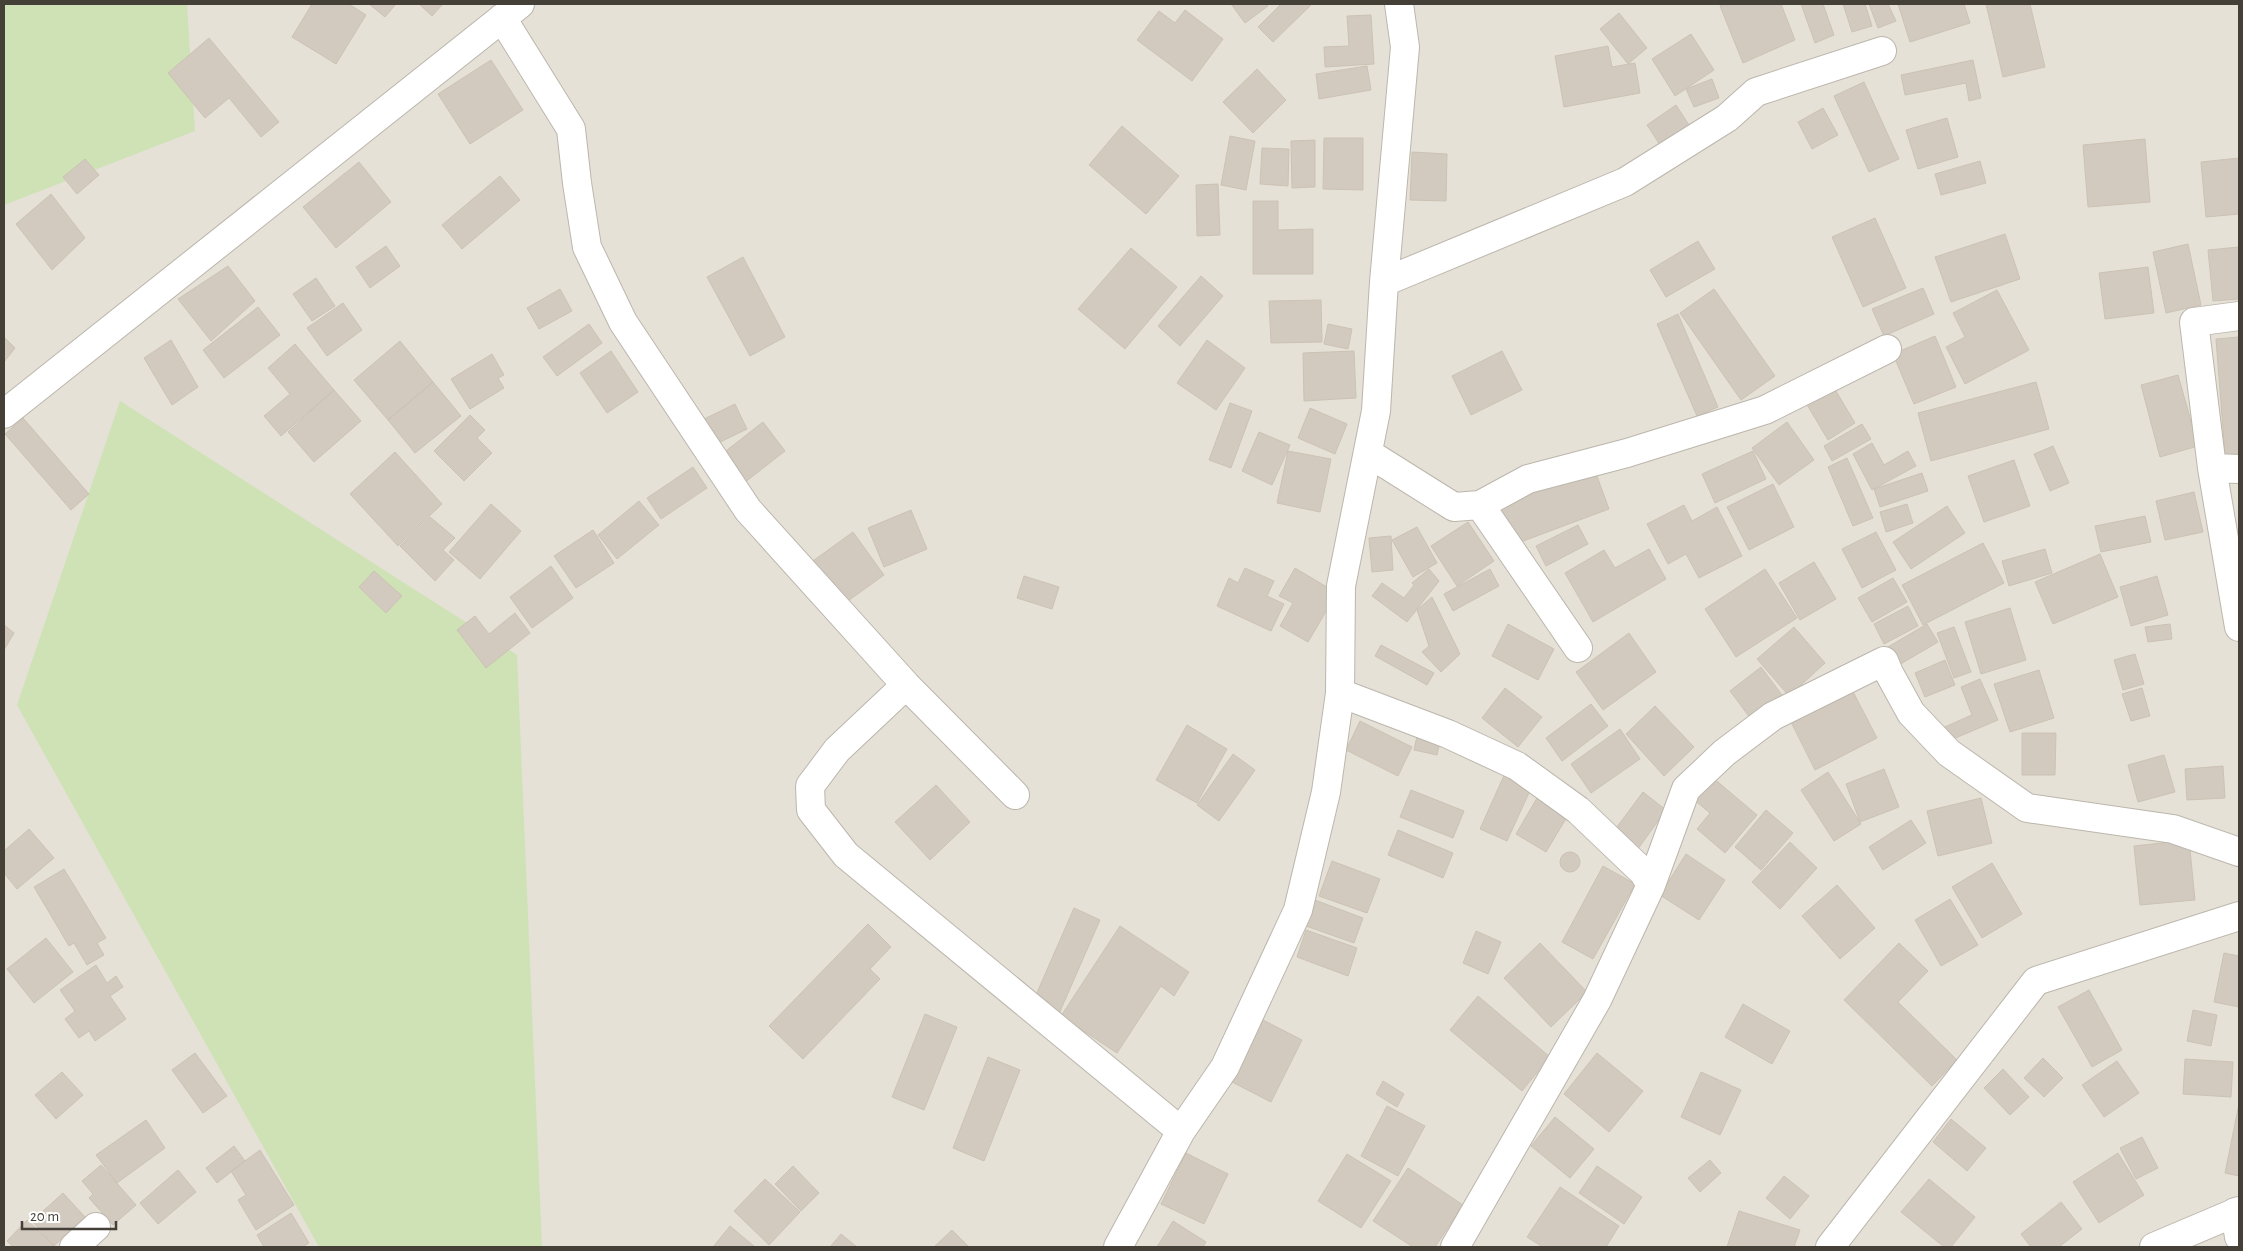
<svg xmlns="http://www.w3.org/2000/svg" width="2243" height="1251" viewBox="0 0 2243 1251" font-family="'Alegreya Sans',sans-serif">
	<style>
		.residential { fill: #e5e1d7 }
		.green { fill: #cee2b5 }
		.building { fill: #d2cabf; stroke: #ccc2b3 }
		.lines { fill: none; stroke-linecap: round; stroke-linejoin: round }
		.street-casing { stroke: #bcb6ac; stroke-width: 30 }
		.street { stroke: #fff; stroke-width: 28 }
	</style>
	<rect width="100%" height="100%" fill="#f2efe8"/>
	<path class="residential" d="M4 4H2239V1247H4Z"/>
	<path class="green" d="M4 4H187L195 131 4 205Z
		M120 401 517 655 542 1247H319L17 705Z"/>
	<path class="building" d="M312 4H349L366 15 336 64 292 37Z
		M369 4H396L385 17Z
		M419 4H443L432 16Z
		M1231 4H1266L1268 6 1245 23Z
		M1281 4H1312L1273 42 1258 27Z
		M1726 4H1781L1795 40 1743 63 1720 6Z
		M1801 4H1823L1834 35 1815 43Z
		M1843 4H1865L1872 26 1852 32Z
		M1869 4H1888L1896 21 1878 28Z
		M1898 4H1964L1970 23 1910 42Z
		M1986 4H2030L2045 67 2003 77Z
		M1185 10 1223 39 1192 81 1137 40 1159 11 1175 23Z
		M1619 13 1647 48 1628 64 1600 29Z
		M1371 15 1374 64 1325 67 1324 47 1349 46 1347 16Z
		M1691 34 1714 70 1675 96 1652 59Z
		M209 38 279 122 261 137 229 98 205 118 168 73Z
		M1608 46 1612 67 1635 63 1640 93 1564 107 1555 56Z
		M491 60 523 110 470 144 438 94Z
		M1973 60 1981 98 1969 101 1966 83 1905 95 1901 75Z
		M1367 66 1371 90 1319 99 1316 74Z
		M1257 69 1286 100 1253 133 1223 102Z
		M1712 79 1719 98 1694 107 1686 89Z
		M1864 82 1899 159 1869 172 1834 96Z
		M1676 105 1689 125 1660 145 1647 125Z
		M1823 108 1838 135 1812 149 1798 122Z
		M1947 118 1958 157 1918 169 1906 130Z
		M1122 126 1179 176 1146 214 1089 165Z
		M1230 136 1255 141 1246 190 1221 185Z
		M1324 138H1363V190L1323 189Z
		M2145 139 2150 202 2088 207 2083 145Z
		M1315 140V187L1292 188 1291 141Z
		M1262 148 1289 149 1288 186 1260 184Z
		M1412 152 1447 154 1446 201 1410 200Z
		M2239 158V214L2206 217 2201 162Z
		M85 159 99 175 77 194 63 177Z
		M1980 161 1986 183 1941 195 1935 174Z
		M359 162 391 202 336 248 303 207Z
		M500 176 520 200 462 249 442 225Z
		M1218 184 1220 235 1197 236 1196 185Z
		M51 194 85 238 52 270 16 224Z
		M1253 201H1278V230L1313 229V274H1253Z
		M1875 218 1906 288 1863 307 1832 237Z
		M2005 234 2020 279 1951 302 1935 257Z
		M1698 241 1715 269 1666 297 1650 270Z
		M2188 244 2201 305 2166 313 2153 252Z
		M386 246 400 266 370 288 356 267Z
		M2239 247V299L2213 301 2208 250Z
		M1131 248 1177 287 1125 349 1078 309Z
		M743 257 785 337 750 356 707 277Z
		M228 266 255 301 211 341 178 299Z
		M2148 267 2154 313 2105 319 2099 273Z
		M1201 276 1223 296 1180 346 1158 326Z
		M316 278 335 306 312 321 293 294Z
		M1923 288 1934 314 1884 336 1872 309Z
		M560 289 572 311 539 329 527 308Z
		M1714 289 1775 376 1741 400 1680 313Z
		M1997 290 2029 350 1965 384 1946 347 1965 337 1953 313Z
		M1321 300 1322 342 1271 343 1269 301Z
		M343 303 362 330 327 356 307 328Z
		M258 307 280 335 224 378 203 350Z
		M1678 314 1718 407 1697 416 1657 324Z
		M589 324 602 343 557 376 543 357Z
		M1328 324 1352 329 1348 349 1324 344Z
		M1935 336 1956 387 1914 404 1893 354Z
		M4 337 15 348 4 362Z
		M2239 337V454L2225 455 2216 339Z
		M171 340 198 387 172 405 144 358Z
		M1207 340 1245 368 1216 410 1177 383Z
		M400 341 433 382 388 420 354 380Z
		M295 344 334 390 281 436 264 416 290 394 268 368Z
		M611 351 638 392 607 413 580 373Z
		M1354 351 1356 398 1304 401 1303 353Z
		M1502 351 1522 390 1471 415 1452 376Z
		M492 354 504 375 498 378 504 388 470 409 451 379Z
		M2178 375 2198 446 2160 457 2141 385Z
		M433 382 461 416 415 453 388 420Z
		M2036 382 2049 429 1931 461 1918 413Z
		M1833 386 1855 423 1828 440 1806 403Z
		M334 390 361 421 314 462 288 432Z
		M1230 403 1252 411 1231 468 1209 460Z
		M735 404 747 429 712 446 700 421Z
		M1310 408 1347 424 1335 454 1298 438Z
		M470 415 485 430 477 438 492 453 464 481 434 451Z
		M23 418 89 494 71 510 5 434Z
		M763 422 785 451 744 483 722 454Z
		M1787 422 1814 460 1779 485 1752 448Z
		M1862 424 1871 439 1832 461 1824 446Z
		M1259 432 1290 445 1272 485 1242 471Z
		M1872 443 1884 465 1908 451 1916 466 1872 490 1853 454Z
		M2053 446 2069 483 2050 491 2034 454Z
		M1288 451 1331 459 1320 512 1277 503Z
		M1753 451 1766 479 1715 503 1702 474Z
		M395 452 442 504 398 546 350 494Z
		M1847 458 1873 518 1853 526 1828 467Z
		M2014 460 2030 506 1984 522 1968 476Z
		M693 467 707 488 661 519 647 498Z
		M1594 468 1609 509 1510 546 1495 504Z
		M1922 473 1928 491 1880 507 1874 489Z
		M1773 484 1794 527 1749 550 1727 507Z
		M2194 492 2203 532 2165 540 2156 501Z
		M639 501 659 525 617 559 598 535Z
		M491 504 521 531 480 579 449 552Z
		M1907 504 1913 523 1886 532 1880 512Z
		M1684 505 1692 521 1717 507 1742 556 1699 578 1686 554 1668 564 1647 524Z
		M1947 506 1965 533 1911 569 1893 542Z
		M911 510 927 549 884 567 868 528Z
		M2145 516 2151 542 2101 552 2095 526Z
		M430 517 455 538 443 550 454 560 435 581 400 546Z
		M1468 522 1494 561 1457 586 1431 546Z
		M1578 525 1588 544 1546 566 1536 546Z
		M1417 527 1437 563 1413 577 1392 540Z
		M593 530 614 563 576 588 554 556Z
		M853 532 884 575 841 606 810 563Z
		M1876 532 1896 570 1862 588 1842 549Z
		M1391 536 1393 570 1372 572 1369 538Z
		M1983 543 2004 583 1923 625 1902 585Z
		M1649 549 1666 579 1593 622 1565 573 1604 550 1615 568Z
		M2045 549 2052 573 2009 586 2002 561Z
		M2100 554 2118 597 2053 624 2035 582Z
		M1814 562 1836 599 1800 620 1779 583Z
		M551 566 573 598 532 628 510 597Z
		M1245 568 1274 581 1267 596 1284 604 1271 631 1217 606 1229 578 1238 583Z
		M1295 568 1337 593 1308 642 1280 626 1293 603 1279 596Z
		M1429 569 1439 581 1407 622 1372 596 1382 583 1404 598 1414 585 1412 583Z
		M1490 569 1499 586 1453 611 1444 594Z
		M1765 569 1797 618 1736 657 1705 609Z
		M374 571 402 596 386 613 359 587Z
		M1024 576 1059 587 1052 609 1017 598Z
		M2157 576 2168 615 2131 626 2120 587Z
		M1893 578 1907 602 1872 622 1858 598Z
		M1432 597 1460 654 1441 672 1422 652 1429 646 1417 610Z
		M1908 606 1918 626 1884 644 1874 624Z
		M2010 608 2026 660 1981 674 1965 622Z
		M515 613 530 633 486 668 457 630 475 616 489 634Z
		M1508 624 1554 649 1538 680 1492 656Z
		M1927 624 1938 642 1899 665 1888 647Z
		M2170 624 2172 639 2148 642 2145 627Z
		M4 625 14 633 4 650Z
		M1794 627 1825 663 1789 696 1757 659Z
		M1954 627 1971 672 1954 678 1937 633Z
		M1629 633 1656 672 1603 710 1576 672Z
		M1381 645 1434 673 1427 685 1375 656Z
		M2135 654 2144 684 2123 690 2114 660Z
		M1945 660 1955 685 1925 697 1915 673Z
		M1761 667 1785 699 1754 723 1730 691Z
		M2039 670 2054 718 2010 732 1994 684Z
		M1980 679 1998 720 1946 742 1940 729 1972 715 1961 687Z
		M1848 682 1877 738 1815 770 1787 714Z
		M1505 688 1542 717 1518 747 1482 718Z
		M2142 688 2150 716 2131 721 2122 694Z
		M1591 704 1608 726 1562 761 1546 738Z
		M1655 706 1694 747 1664 776 1626 734Z
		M1360 721 1412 747 1398 776 1346 750Z
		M1187 725 1227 749 1197 803 1156 780Z
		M1419 727 1442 732 1437 755 1414 750Z
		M1620 729 1640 759 1591 793 1571 764Z
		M2022 733H2056L2055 775H2022Z
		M1233 754 1255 770 1219 821 1197 805Z
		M2164 755 2175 792 2138 802 2128 765Z
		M2223 766 2225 798 2187 800 2185 769Z
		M1884 769 1899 807 1860 822 1846 784Z
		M1506 771 1533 784 1507 841 1480 829Z
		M1828 772 1861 824 1834 841 1801 790Z
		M1712 777 1757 815 1725 853 1697 829 1710 813 1693 799Z
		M936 785 970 822 930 860 895 822Z
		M1411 790 1464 811 1453 838 1400 817Z
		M1643 792 1666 810 1635 853 1611 835Z
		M1537 798 1567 817 1546 852 1516 834Z
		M1981 798 1992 843 1938 856 1927 811Z
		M1766 810 1793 833 1761 870 1735 847Z
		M1911 820 1926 843 1883 870 1869 847Z
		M29 829 54 858 17 889 4 873V851Z
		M1398 830 1453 853 1443 878 1388 855Z
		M2189 840 2195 900 2140 905 2134 846Z
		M1790 842 1817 868 1780 909 1752 882Z
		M1560 862a10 10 0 1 1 20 0a10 10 0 1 1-20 0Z
		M1686 854 1725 880 1699 920 1660 895Z
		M1332 861 1380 879 1367 913 1319 896Z
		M1992 863 2022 914 1982 938 1952 887Z
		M1603 866 1635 884 1593 959 1562 942Z
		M64 869 106 938 97 943 104 955 87 965 74 943 69 946 34 887Z
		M1837 885 1875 928 1840 959 1802 916Z
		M1950 899 1978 945 1941 966 1915 920Z
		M1315 900 1363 918 1354 943 1306 926Z
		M1074 908 1100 920 1058 1016 1032 1004Z
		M868 924 891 947 870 969 880 979 803 1059 769 1026Z
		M1120 926 1189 972 1174 996 1161 986 1117 1053 1061 1016Z
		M1306 930 1357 948 1348 976 1297 957Z
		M1476 931 1501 942 1488 974 1463 963Z
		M46 938 73 972 34 1003 7 969Z
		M1540 943 1587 992 1551 1027 1504 978Z
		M1899 943 1928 971 1898 1002 1957 1060 1932 1086 1844 1000Z
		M2224 953 2239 956V1007L2214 1002Z
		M96 965 107 983 116 976 123 987 110 996 126 1019 95 1041 89 1031 79 1038 65 1019 75 1011 60 990Z
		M2089 990 2122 1050 2092 1067 2058 1007Z
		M1478 996 1550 1057 1522 1091 1450 1030Z
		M1743 1004 1790 1031 1772 1064 1725 1037Z
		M2193 1010 2217 1015 2211 1046 2187 1041Z
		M925 1014 957 1027 924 1110 892 1097Z
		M1263 1020 1302 1040 1271 1102 1232 1082Z
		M195 1053 227 1096 203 1113 172 1070Z
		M1597 1053 1643 1091 1609 1132 1564 1094Z
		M988 1057 1020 1070 984 1161 953 1148Z
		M2043 1058 2063 1078 2044 1097 2024 1078Z
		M2185 1059 2233 1062 2231 1097 2183 1094Z
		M2117 1061 2139 1093 2104 1117 2082 1085Z
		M2003 1069 2029 1097 2010 1115 1984 1088Z
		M62 1072 83 1095 56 1119 35 1095Z
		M1701 1072 1741 1090 1720 1135 1681 1117Z
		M1383 1081 1404 1094 1397 1107 1376 1094Z
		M2239 1104V1176L2225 1173Z
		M1387 1106 1425 1126 1398 1176 1361 1156Z
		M1555 1117 1594 1149 1570 1178 1531 1146Z
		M1951 1119 1986 1148 1967 1171 1933 1142Z
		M146 1120 165 1148 117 1183 96 1155Z
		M2142 1137 2158 1168 2136 1179 2120 1148Z
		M234 1146 245 1161 217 1183 206 1168Z
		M260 1150 294 1205 256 1230 238 1200 246 1195 231 1171Z
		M1186 1153 1228 1174 1204 1224 1161 1204Z
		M2118 1153 2144 1195 2099 1223 2073 1182Z
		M1347 1154 1391 1181 1361 1228 1318 1201Z
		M1710 1160 1721 1173 1700 1192 1688 1178Z
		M101 1165 136 1205 113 1225 89 1198 93 1194 82 1181Z
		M793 1166 819 1193 801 1211 775 1184Z
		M1597 1166 1642 1197 1624 1224 1579 1193Z
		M1408 1168 1463 1205 1435 1247H1413L1373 1221Z
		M178 1170 196 1192 158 1224 140 1203Z
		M1784 1176 1809 1196 1790 1219 1766 1198Z
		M765 1179 800 1212 769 1245 734 1211Z
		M1929 1179 1975 1217 1951 1247H1944L1901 1212Z
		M1560 1187 1619 1226 1606 1247H1543L1527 1237Z
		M63 1193 85 1217 54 1246 32 1221Z
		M2061 1202 2082 1229 2059 1247H2031L2021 1234Z
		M1739 1211 1800 1230 1794 1247H1727Z
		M291 1213 309 1243 302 1247H264L257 1235Z
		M27 1220 56 1247H13L7 1241Z
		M1173 1221 1206 1242 1203 1247H1157Z
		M730 1226 755 1247H713Z
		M952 1230 969 1247H934Z
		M841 1234 857 1247H830Z"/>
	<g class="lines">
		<g class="street-casing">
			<path id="street" d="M502 18 571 129 577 183 587 247 623 322 748 510 906 685 1015 795
				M1384 282 1625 182 1727 118 1756 92 1882 51
				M2239 316 2194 322 2212 468 2239 627
				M4 414 520 4
				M1368 453 1454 507 1480 505 1528 479 1627 453 1765 410 1887 349
				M2212 468 2239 469
				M1480 505 1578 648
				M906 685 837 750 810 786 811 810 846 855 1181 1131
				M1340 693 1448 734 1517 766 1578 810 1643 872 1651 885 1686 789 1724 753 1773 716 1884 661 1889 673 1911 713 1949 753 2027 808 2173 829 2239 852
				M2235 1212 2239 1237
				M74 1247 96 1227
				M1118 1247 1181 1131 1225 1067 1298 910 1326 792 1340 693 1341 586 1376 411 1384 282 1405 47 1399 4
				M1455 1247 1597 1000 1651 885
				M1830 1247 2036 981 2239 916
				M2154 1247 2239 1211"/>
		</g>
		<use href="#street" class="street"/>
	</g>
	<rect width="2243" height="1251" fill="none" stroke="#443f37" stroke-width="10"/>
	<path d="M22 1221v8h94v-8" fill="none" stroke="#443f37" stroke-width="2.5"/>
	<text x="30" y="1221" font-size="15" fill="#443f37" stroke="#ffffff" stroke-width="4" paint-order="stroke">20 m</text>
</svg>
